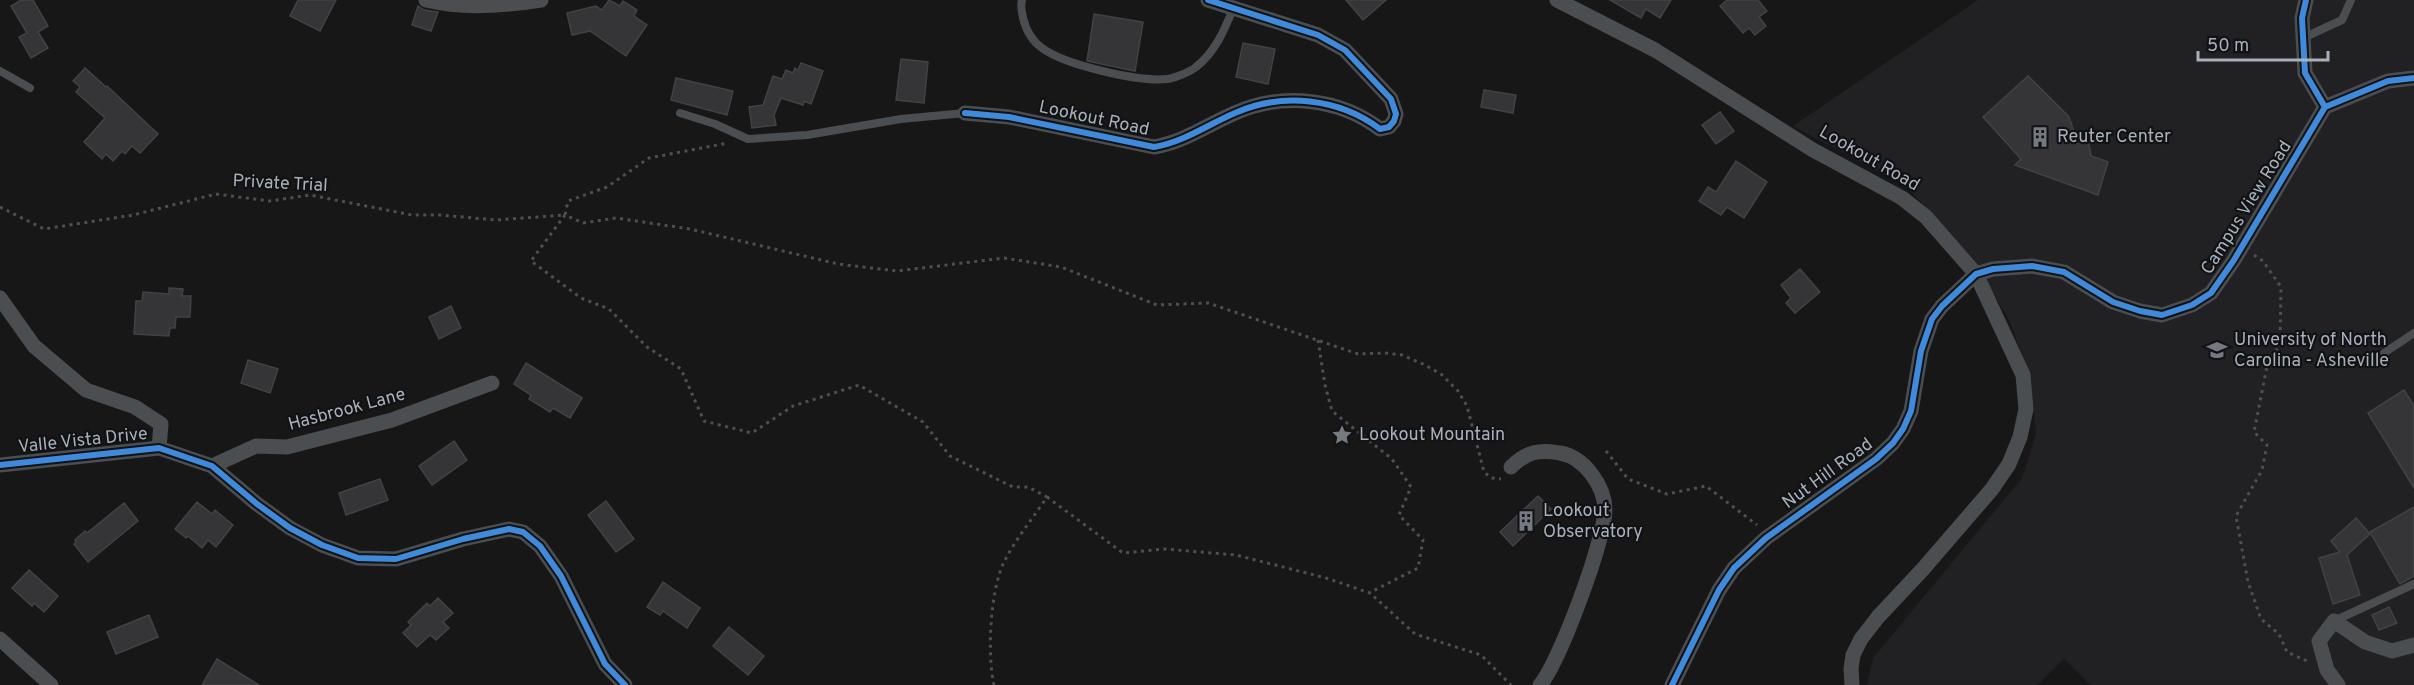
<svg xmlns="http://www.w3.org/2000/svg" width="2414" height="685" viewBox="0 0 2414 685" font-family="Overpass,sans-serif">
<style>
.built{fill:#212124}
.building{fill:#353537;stroke:#404244;stroke-width:1.5}
.lines{fill:none;stroke-linecap:round;stroke-linejoin:round}
.path{stroke:#4d4f52;stroke-width:3;stroke-dasharray:3 4.5;stroke-linecap:butt}
.service{stroke:#4b4e51;stroke-width:8}
.minor{stroke:#4b4e51;stroke-width:15}
.cycleway-casing{stroke:#111214;stroke-width:10}
.cycleway{stroke:#408adc;stroke-width:6}
.labels{text-anchor:middle;dominant-baseline:central;stroke-width:4.5;stroke-linejoin:round;paint-order:stroke}
.street-label{font-size:18px;fill:#a7b0ba;stroke:#111214}
.poi-label{font-size:18px;fill:#a7b0ba;stroke:#111214;text-anchor:start}
</style>
<rect width="100%" height="100%" fill="#171718"/>
<!-- built -->
<polygon class="built" points="1978,0 2414,0 2414,685 2091,685 2064,659 2037,685 1867,685 1873,658 2022,478 2036,434 2031,379 2009,320 1973,259 1906,186 1793,126"/>
<!-- building -->
<g class="building">
<polygon points="21,0 33,0 48,26 38,32 48,48 31,58 19,37 27,33 11,6"/>
<polygon points="298,0 336,0 320,31 290,16"/>
<polygon points="609,0 620,6 623,1 637,10 634,16 647,25 626,56 590,31 572,35 567,13 596,6 602,10"/>
<polygon points="1346,0 1386,0 1363,20"/>
<polygon points="1610,0 1671,0 1660,18 1646,9 1641,18"/>
<polygon points="1727,0 1758,0 1767,11 1759,17 1766,26 1755,35 1749,28 1743,33 1720,6"/>
<polygon points="418,6 424,10 438,12 431,31 412,25"/>
<polygon points="1094,14 1143,22 1135,71 1087,61"/>
<polygon points="1243,43 1275,49 1268,84 1236,77"/>
<polygon points="901,59 928,62 924,103 896,100"/>
<polygon points="801,63 823,71 811,104 804,101 803,105 781,98 774,115 776,125 752,128 749,107 763,105 773,76 782,79 786,70 793,73 795,68 798,70"/>
<polygon points="85,68 106,87 107,86 158,134 140,153 132,146 125,154 122,151 113,161 106,154 102,159 84,142 105,118 76,92 80,87 73,81"/>
<polygon points="2028,76 2069,117 2075,135 2083,138 2089,145 2091,156 2108,162 2098,195 2015,165 2021,159 1983,117"/>
<polygon points="676,78 733,91 727,115 671,100"/>
<polygon points="1484,90 1516,95 1513,113 1481,107"/>
<polygon points="1720,112 1734,131 1716,144 1702,125"/>
<polygon points="1736,161 1767,182 1744,218 1727,207 1721,215 1699,201 1708,187 1716,192"/>
<polygon points="1800,269 1820,292 1795,313 1786,303 1791,298 1781,285"/>
<polygon points="169,288 183,289 182,296 191,296 190,317 176,317 175,328 170,328 169,336 134,334 136,301 142,301 143,292 169,294"/>
<polygon points="451,306 461,328 439,339 429,317"/>
<polygon points="248,360 278,369 270,393 241,383"/>
<polygon points="526,363 582,398 570,418 553,408 550,412 529,399 531,395 514,384"/>
<polygon points="2404,390 2414,406 2414,488 2368,413"/>
<polygon points="454,441 467,460 432,485 419,466"/>
<polygon points="380,479 388,500 346,515 339,493"/>
<polygon points="1538,496 1551,509 1513,546 1500,532"/>
<polygon points="606,501 634,539 616,552 588,515"/>
<polygon points="197,502 212,514 215,510 233,525 216,547 208,540 202,548 188,536 186,538 175,529"/>
<polygon points="124,503 138,521 88,562 74,544 76,542 75,540 85,531 87,533"/>
<polygon points="2414,507 2414,576 2400,584 2370,532"/>
<polygon points="2356,518 2370,534 2347,555 2360,595 2333,604 2319,558 2340,552 2331,541"/>
<polygon points="29,570 58,596 44,612 34,603 32,606 12,588"/>
<polygon points="663,582 700,608 687,628 663,611 660,615 647,607"/>
<polygon points="438,598 453,613 443,622 449,628 436,640 430,635 417,647 403,633 411,625 408,622 427,603 430,606"/>
<polygon points="2389,607 2397,623 2379,630 2372,615"/>
<polygon points="149,615 158,637 116,654 107,632"/>
<polygon points="729,627 764,656 748,675 713,646"/>
<polygon points="217,659 259,685 202,685"/>
</g>
<g class="lines">
<!-- path -->
<g class="path">
<polyline points="0,207 44,229 133,215 216,194 270,201 310,195 412,215 440,215 496,220 565,215 568,201 607,187 649,158 728,143"/>
<polyline points="2254,255 2263,261 2281,287 2280,345 2268,361 2254,432 2267,445 2262,470 2236,516 2248,582 2261,619 2279,634 2287,652 2309,662"/>
<polyline points="1318,340 1325,385 1332,411 1392,459 1411,487 1399,515 1423,540 1418,568 1371,592"/>
<polyline points="1606,451 1628,479 1667,494 1706,486 1757,525"/>
<polyline points="1047,497 1123,553 1165,549 1236,555 1326,578 1370,593 1415,634 1481,655 1511,685"/>
<path d="M994,685c-7,-31 -4,-94 10,-123 11,-22 29,-44 43,-65l-19,-10h-15l-63,-31 -27,-34 -64,-37 -66,21 -41,27 -48,-12 -23,-52 -34,-22 -38,-38 -28,-11 -50,-37 34,-46 18,8 33,-5 74,11 148,35 59,7 107,-13 57,9 96,38 51,-2 150,51 27,-1 17,2 21,9 18,10 17,17 9,15 17,66 7,6 10,1"/>
</g>
<!-- service -->
<g class="service">
<path d="M1022,0c-2,6 0,11 1,18 3,12 9,23 19,30 23,17 96,34 125,31 8,-1 23,-7 29,-12 19,-15 28,-36 37,-58"/>
<polyline points="2303,38 2342,20 2351,0"/>
<polyline points="0,71 30,88"/>
<polyline points="680,113 715,124 748,139 807,135 901,119 965,113"/>
<polyline points="2384,353 2414,333"/>
<polyline points="2334,621 2414,584"/>
</g>
<!-- minor -->
<g class="minor">
<path d="M426,0c38,9 77,6 115,0"/>
<polyline points="1557,0 1655,50 1813,150 1902,198 1926,217 1976,274 2023,375 2026,409 2020,437 2009,464 1992,489 1923,569 1878,617 1861,639 1853,655 1851,669 1852,685"/>
<polyline points="2306,0 2302,18 2305,73 2325,107 2388,81 2414,78"/>
<path d="M965,113l44,4 145,30c30,-5 53,-22 81,-34 47,-21 104,-15 145,16l9,-2 5,-6 2,-7 -5,-15 -46,-49 -27,-15 -110,-35"/>
<polyline points="0,298 34,346 86,390 135,407 161,424 159,448"/>
<polyline points="0,465 159,448 212,466 257,504 290,528 322,545 358,558 396,559 463,539 509,529 523,532 540,546 561,576 605,664 625,685"/>
<polyline points="212,466 256,446 287,447 392,420 492,383"/>
<path d="M1511,467c15,-15 28,-18 49,-14 24,4 45,33 45,57 -1,32 -45,151 -65,175"/>
<polyline points="0,639 51,685"/>
<polyline points="1672,685 1719,590 1734,568 1766,538 1876,459 1893,443 1903,429 1911,411 1921,351 1932,319 1942,306 1976,274 1993,269 2032,266 2064,272 2113,302 2140,311 2162,315 2192,305 2211,293 2234,260 2325,107"/>
<polyline points="2338,685 2327,670 2319,641 2334,621 2365,642 2392,651 2414,645"/>
</g>
<!-- cycleway casing -->
<g class="cycleway-casing">
<g id="cycleway">
<polyline points="2306,0 2302,18 2305,73 2325,107 2388,81 2414,78"/>
<path d="M965,113l44,4 145,30c30,-5 53,-22 81,-34 47,-21 104,-15 145,16l9,-2 5,-6 2,-7 -5,-15 -46,-49 -27,-15 -110,-35"/>
<polyline points="0,465 159,448 212,466 257,504 290,528 322,545 358,558 396,559 463,539 509,529 523,532 540,546 561,576 605,664 625,685"/>
<polyline points="1672,685 1719,590 1734,568 1766,538 1876,459 1893,443 1903,429 1911,411 1921,351 1932,319 1942,306 1976,274 1993,269 2032,266 2064,272 2113,302 2140,311 2162,315 2192,305 2211,293 2234,260 2325,107"/>
</g>
</g>
<!-- cycleway -->
<use href="#cycleway" class="cycleway"/>
</g>
<!-- icons -->
<defs>
<g id="building-bare" transform="scale(1.62)"><path d="M-4-6H4V6H1V3H-1V6H-4ZM-2.5-4.3h1.7v1.8h-1.7ZM.8-4.3h1.7v1.8H.8ZM-2.5-1h1.7V.8h-1.7ZM.8-1h1.7V.8H.8Z" fill="#757a81" stroke="#111214" stroke-width="2.5" paint-order="stroke"/></g>
<g id="university-bare" transform="scale(1.62)"><path d="M0-5L7-2L0 1L-7-2ZM-4 1L0 2.5L4 1V4Q0 6-4 4Z" fill="#757a81" stroke="#111214" stroke-width="2.5" paint-order="stroke"/></g>
<g id="sight-bare" transform="scale(1.62)"><path d="M0-6L1.8-2.2L6-1.7L2.9 1.2L3.7 5.4L0 3.3L-3.7 5.4L-2.9 1.2L-6-1.7L-1.8-2.2Z" fill="#757a81" stroke="#111214" stroke-width="2.5" paint-order="stroke"/></g>
</defs>
<g fill-rule="evenodd">
<use href="#building-bare" x="2040" y="137"/>
<use href="#university-bare" x="2217" y="350"/>
<use href="#sight-bare" x="1342" y="435"/>
<use href="#building-bare" x="1526" y="521"/>
</g>
<g class="labels">
<!-- street labels -->
<g class="street-label">
<text transform="translate(1094 119) rotate(12)">Lookout Road</text>
<text transform="translate(1869 159) rotate(30)">Lookout Road</text>
<text transform="translate(280 184) rotate(3)">Private Trial</text>
<text transform="translate(2247 208) rotate(-58)">Campus View Road</text>
<text transform="translate(347 410) rotate(-15)">Hasbrook Lane</text>
<text transform="translate(83 441) rotate(-6)">Valle Vista Drive</text>
<text transform="translate(1828 474) rotate(-36)">Nut Hill Road</text>
</g>
<!-- poi labels -->
<g class="poi-label">
<text x="2057" y="137">Reuter Center</text>
<text x="2234" y="340">University of North<tspan x="2234" dy="21">Carolina - Asheville</tspan></text>
<text x="1359" y="435">Lookout Mountain</text>
<text x="1543" y="511">Lookout<tspan x="1543" dy="21">Observatory</tspan></text>
</g>
</g>
<!-- scale -->
<path d="M2198 51v9h130v-9" fill="none" stroke="#a7b0ba" stroke-width="3"/>
<text x="2207" y="51" font-size="18" fill="#a7b0ba" stroke="#111214" stroke-width="4.5" paint-order="stroke">50 m</text>
</svg>
